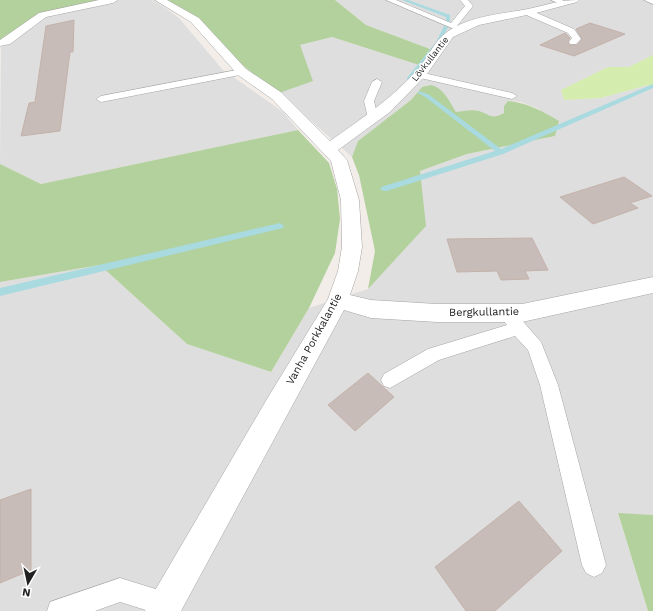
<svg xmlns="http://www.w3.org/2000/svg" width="653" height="611" viewBox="0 0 653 611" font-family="'Work Sans',sans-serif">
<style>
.residential{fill:#dfdede}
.grass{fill:#d4ecae}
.forest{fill:#b3d19c}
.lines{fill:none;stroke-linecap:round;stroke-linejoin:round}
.stream{fill:#a8dae0;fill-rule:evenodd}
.building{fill:#c7bcb7;stroke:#c4b2aa}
.service-casing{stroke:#a5a5a5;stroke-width:1}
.minor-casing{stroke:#a5a5a5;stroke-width:1}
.service{fill:#fff;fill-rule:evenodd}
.minor{fill:#fff;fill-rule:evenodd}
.labels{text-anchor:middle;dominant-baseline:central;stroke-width:3;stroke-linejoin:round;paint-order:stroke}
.far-street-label{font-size:9px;fill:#212121;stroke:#fff}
.street-label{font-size:11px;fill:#212121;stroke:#fff}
</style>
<rect width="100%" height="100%" fill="#f2ede8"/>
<!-- residential -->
<g class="residential">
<polygon points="106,0 152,0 164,7 179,18 222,69 283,112 298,130 41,184 0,164 1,43 41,14"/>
<polygon points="335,0 653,0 653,55 629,67 608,67 561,90 564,100 601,98 648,85 653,88 653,515 618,514 648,611 0,611 0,282 100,265 187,344 271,372 309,308 368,289 420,171 467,154 555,136 539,109 521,102 508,101 504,106 504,113 496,117 488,116 478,111 455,112 444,93 422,87 411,100 358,141 352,157 279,93 300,45 332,37 419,65 430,49 366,25"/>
</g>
<!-- grass -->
<polygon class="grass" points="653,55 653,88 648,85 601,98 564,100 561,90 608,67 629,67"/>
<!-- forest -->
<g class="forest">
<polygon points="0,0 106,0 41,14 0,41"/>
<polygon points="167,0 335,0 366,25 430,49 419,65 332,37 300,45 313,81 279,93 242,65 198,19"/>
<path d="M431,85c13,3 18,16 25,27 7,-1 16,-3 23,-1 12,4 12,9 25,2v-7l4,-5c20,2 34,10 51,20l-4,15 -88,18 -47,17 6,55 -58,63 7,-38 -16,-76 -7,-18 6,-16 53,-41 11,-13z"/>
<polygon points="298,130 329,163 337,189 340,219 335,253 309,308 271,372 187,344 100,265 0,282 0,164 41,184"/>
<polygon points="618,513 653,515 653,611 648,611"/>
</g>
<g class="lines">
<!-- stream -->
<g class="stream">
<polygon points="402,0 408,0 450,15 450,22 446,23 446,17"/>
<polygon points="444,26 448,27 440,43 411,80 407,80 407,78 436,42"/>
<polygon points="653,84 653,88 503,154 387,191 384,191 380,189 381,187 495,151 424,96 418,93 418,91 428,94 501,149"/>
<polygon points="280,223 284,226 283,228 0,296 0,288"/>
</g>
</g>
<!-- building -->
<g class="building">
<polygon points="74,20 73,52 70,52 60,131 21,136 29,103 35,102 46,26"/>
<polygon points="590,23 625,34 574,56 540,45 565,33 570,38 568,41 569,45 577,45 582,39 576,29"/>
<polygon points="624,177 652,196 630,203 638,208 593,224 560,197"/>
<polygon points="532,238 548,270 525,271 529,279 501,280 497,271 457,272 447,239"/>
<polygon points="368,373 394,397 355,431 328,405"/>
<polygon points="31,489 31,570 0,583 0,500"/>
<polygon points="519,501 562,551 495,611 466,611 435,567"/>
</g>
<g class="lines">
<!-- service casing -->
<g class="service-casing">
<g id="service">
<polygon points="386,0 396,0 451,23 465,6 460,0 468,0 473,6 457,26 463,29 459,31"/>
<polygon points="551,0 562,0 567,3 563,5"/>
<polygon points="644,0 653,0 653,4"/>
<polygon points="524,10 530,10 574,29 581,39 576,44 570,44 569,42 572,38 568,33 524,14"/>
<polygon points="242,69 245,70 247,72 245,74 101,102 96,99 101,96"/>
<polygon points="419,72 512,93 517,96 512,99 416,77 414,75"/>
<polygon points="377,79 382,82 374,101 378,118 373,121 368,118 364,101 372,82"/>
<polygon points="506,307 512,309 541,342 558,385 606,565 602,573 594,577 586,573 582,565 540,385 528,350 515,336 439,360 390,388 384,386 381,380 384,374 428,349 507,325 498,313 500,309"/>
<polygon points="120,578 175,595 178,604 175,611 149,611 120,602 95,611 47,611 50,602"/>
</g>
</g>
<!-- minor casing -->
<g class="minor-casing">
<g id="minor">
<polygon points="99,0 118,0 113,3 46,17 10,44 0,46 0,40 39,13"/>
<path d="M155,0h12l32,18 47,51 36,24 48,48c31,-22 63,-43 89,-73 8,-10 17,-29 28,-36 22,-16 55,-18 81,-23 18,-4 32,-9 51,-9l-2,2 -41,11 -57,12 -26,12 -26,37 -37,38 -52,38 9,10 12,40 3,47 -4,24 -8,24 21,5 66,4h85l131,-27v16l-131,29h-85l-66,-4 -27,-8 -163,301h-36l5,-12 117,-200 61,-100 10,-28 4,-24 -1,-47 -10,-39 -59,-62 -34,-24 -47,-53z"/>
</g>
</g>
<!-- service -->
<use href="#service" class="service"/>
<!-- minor -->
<use href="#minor" class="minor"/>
</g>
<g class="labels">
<!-- far-street labels -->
<g class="far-street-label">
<text transform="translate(430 59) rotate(-52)">Lövkullantie</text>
</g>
<!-- street labels -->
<g class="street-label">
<text transform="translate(484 312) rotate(-1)">Bergkullantie</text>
<text transform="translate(314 339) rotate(-61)">Vanha Porkkalantie</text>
</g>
</g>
<!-- north arrow -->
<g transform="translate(28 583) rotate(189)" stroke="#ffffff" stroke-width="3" paint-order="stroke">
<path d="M0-3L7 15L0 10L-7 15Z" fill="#212121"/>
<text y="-6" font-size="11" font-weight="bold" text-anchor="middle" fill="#212121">N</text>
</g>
</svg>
